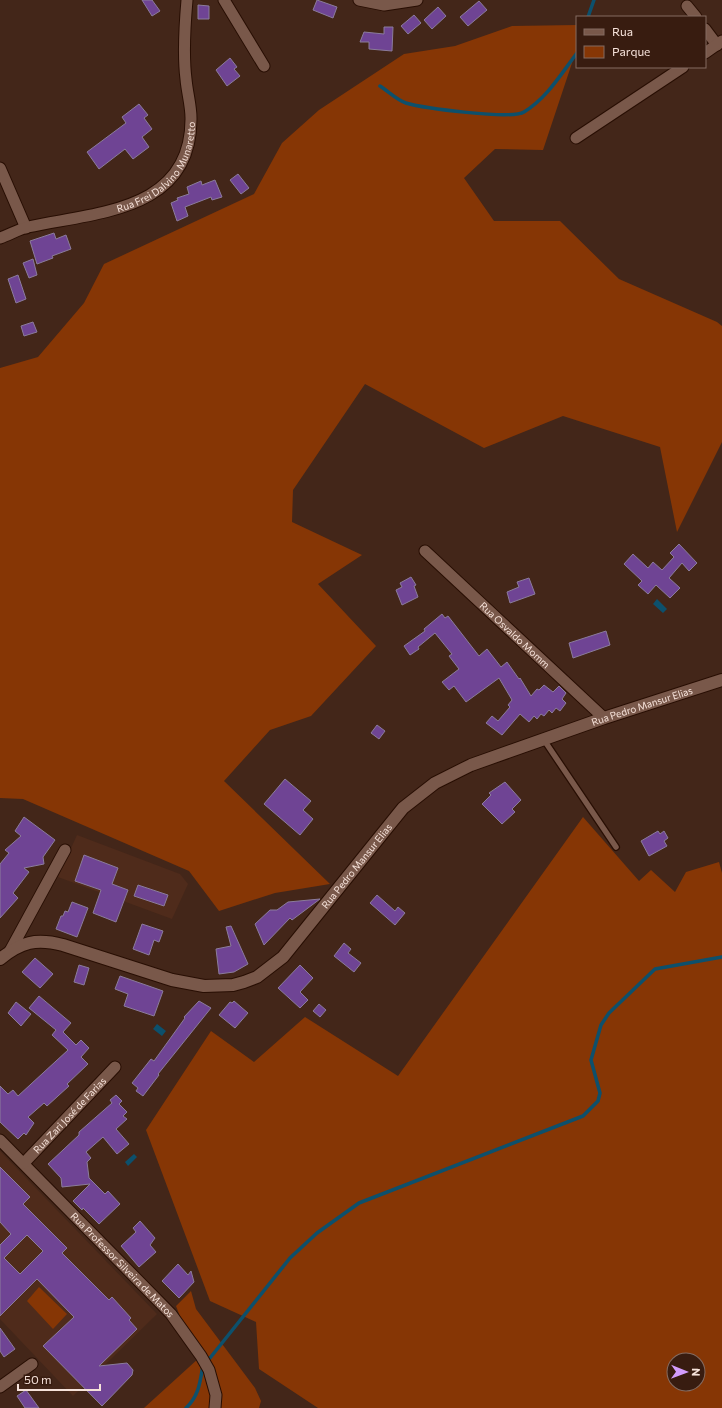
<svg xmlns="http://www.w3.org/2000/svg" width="722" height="1408" viewBox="0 0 722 1408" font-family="Commissioner,sans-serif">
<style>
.built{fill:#4f2b1b}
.green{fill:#863605;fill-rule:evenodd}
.water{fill:#0d506c}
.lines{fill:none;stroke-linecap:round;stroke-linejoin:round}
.stream{stroke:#0d506c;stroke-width:3.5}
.building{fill:#6f4494;stroke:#8b7c9b;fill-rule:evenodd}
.lane-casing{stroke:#280e03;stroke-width:8}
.street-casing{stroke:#280e03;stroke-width:13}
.secondary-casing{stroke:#280e03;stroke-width:14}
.lane{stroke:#79584a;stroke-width:5.5}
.street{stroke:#79584a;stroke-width:11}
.secondary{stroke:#79584a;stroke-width:12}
.labels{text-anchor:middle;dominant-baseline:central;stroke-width:3;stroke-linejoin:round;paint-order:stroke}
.street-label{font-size:10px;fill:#f6e2da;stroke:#381c10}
</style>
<rect width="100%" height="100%" fill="#432619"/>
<!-- built -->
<g class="built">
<polygon points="77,835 180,874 188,884 172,919 58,877"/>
<polygon points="0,1151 157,1314 73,1396 0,1319"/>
</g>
<!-- green -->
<g class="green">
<polygon points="577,25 577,48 543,150 495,149 464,178 494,221 560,221 619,279 717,322 722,326 722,442 677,532 660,447 563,416 484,448 365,384 293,490 292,522 362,555 318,584 376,646 311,716 270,730 224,781 330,884 275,893 219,911 189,871 23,799 0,798 0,368 38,357 84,303 104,264 254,194 282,143 319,110 404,54 455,46 512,26"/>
<path d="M583,817l56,64 12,-11 24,22 11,-20 33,-10 3,11v535h-404l-59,-39 -3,-47 -46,-21 -64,-171 65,-99 43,31 51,-45 93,59zM674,1360h24v24h-24z"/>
<polygon points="39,1287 67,1314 53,1329 27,1301"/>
<polygon points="191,1291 196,1309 255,1388 261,1401 259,1408 218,1408 219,1395 183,1324 176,1306"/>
<polygon points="199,1358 210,1383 211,1408 144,1408"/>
</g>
<!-- water -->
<g class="water">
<polygon points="657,599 667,609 663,613 653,604"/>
<polygon points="157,1024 166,1031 162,1036 153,1029"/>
<polygon points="134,1154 137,1157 128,1166 125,1162"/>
</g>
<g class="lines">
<!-- stream -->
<g class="stream">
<polyline points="588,17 594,0"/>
<path d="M380,86c8,5 17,14 26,17 17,5 105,17 118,9 23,-14 37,-38 53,-59"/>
<polyline points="210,1358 290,1258 317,1233 359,1203 583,1116 598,1101 600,1093 591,1060 601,1025 609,1013 655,969 722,957"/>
<path d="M186,1408c13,-12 14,-26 17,-43"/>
</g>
</g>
<!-- building -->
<g class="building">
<polygon points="142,0 152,0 160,11 152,16"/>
<polygon points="317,0 337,7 333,18 313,10"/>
<polygon points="479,1 487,10 468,26 460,17"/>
<polygon points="198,5 209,6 209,19 198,19"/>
<polygon points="438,7 446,16 432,29 424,20"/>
<polygon points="414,15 421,23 408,34 401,26"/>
<polygon points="384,27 393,27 392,51 369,49 369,42 360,42 364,32 384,34"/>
<polygon points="230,58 237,67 234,69 240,76 227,86 216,70"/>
<polygon points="139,104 148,115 144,118 152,129 142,137 149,147 133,159 125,149 99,169 87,152 126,123 122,117"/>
<polygon points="238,174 249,188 241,194 230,180"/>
<polygon points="215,180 222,197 212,200 211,197 185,207 188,216 177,221 171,203 178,200 177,198 189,194 187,187 201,181 202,185"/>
<polygon points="54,233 56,239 66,235 71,249 52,256 53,258 37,264 30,241"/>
<polygon points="33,259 37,275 29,278 23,263"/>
<polygon points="18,275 26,299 16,303 8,279"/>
<polygon points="33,322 37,332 24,336 21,326"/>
<polygon points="679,544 697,563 689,571 682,563 669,578 680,588 670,598 656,585 648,594 638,585 642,581 624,564 633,554 648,568 653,562 662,570 674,557 670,553"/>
<polygon points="411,577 416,585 414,586 418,597 402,605 396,590 402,587 400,583"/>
<polygon points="529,578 535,594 510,603 507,592 519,587 517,582"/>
<polygon points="442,614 445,618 448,616 479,656 487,649 501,667 507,662 519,679 520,678 531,696 537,689 539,690 544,685 553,692 559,686 566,693 562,699 566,703 560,711 556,708 552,713 549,710 544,716 541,714 537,719 534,716 529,722 520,714 502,735 486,723 492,716 498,721 510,707 508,705 512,700 499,678 466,702 454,686 449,690 442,682 459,669 449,656 452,654 435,633 418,647 419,649 410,655 404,646 425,631 424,629"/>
<polygon points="606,631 610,645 573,658 569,643"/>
<polygon points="377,725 385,731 379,739 371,733"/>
<polygon points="285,779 311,801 303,810 313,819 300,835 264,804"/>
<polygon points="505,782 521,800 512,809 515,812 502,824 482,804 491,795 489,793"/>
<polygon points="24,817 55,840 43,857 44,864 24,868 29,872 13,893 18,898 0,918 0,864 9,853 5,850 21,836 15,831"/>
<polygon points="658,831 660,834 664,831 668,838 664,841 667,846 649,856 641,841"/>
<polygon points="84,855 118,868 112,884 128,890 116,922 93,913 101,890 75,881"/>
<polygon points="138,885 168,895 164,906 134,896"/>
<polygon points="377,895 395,911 398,907 405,913 395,925 370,903"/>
<polygon points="320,899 292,920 290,918 264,945 255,924 270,910 277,910 288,902"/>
<polygon points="72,902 88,908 77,937 56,929 61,916 63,916 65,911 68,912"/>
<polygon points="142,924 163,931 159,942 154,940 149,955 133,949"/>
<polygon points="231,926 248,964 234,972 219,974 216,949 231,946 226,927"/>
<polygon points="344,943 351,949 348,953 361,963 354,972 334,956"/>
<polygon points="35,958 53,974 40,988 22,972"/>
<polygon points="79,965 89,968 84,985 74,982"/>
<polygon points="300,965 313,978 300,992 308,1000 300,1008 278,988"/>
<polygon points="120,976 163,991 154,1016 124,1006 128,994 115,989"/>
<polygon points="39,996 71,1023 63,1032 76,1045 81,1040 89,1048 81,1057 88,1064 67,1084 69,1086 47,1106 44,1103 28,1117 34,1123 26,1135 24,1133 18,1139 0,1122 0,1086 8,1094 13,1090 18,1096 68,1050 52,1035 56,1030 29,1008"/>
<polygon points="199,1001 211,1008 158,1074 159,1075 143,1096 136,1091 138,1088 132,1083 151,1059 154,1061 185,1018 184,1017"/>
<polygon points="234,1001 248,1013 235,1028 219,1015 230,1002 232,1003"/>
<polygon points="16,1002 31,1014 21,1026 8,1013"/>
<polygon points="319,1004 326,1010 320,1017 313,1011"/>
<polygon points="116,1095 122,1101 119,1104 127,1112 123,1116 127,1119 116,1129 129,1144 117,1154 103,1137 86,1152 91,1158 87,1162 89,1178 105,1194 108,1191 120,1204 99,1224 83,1208 82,1210 73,1201 90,1184 62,1187 61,1178 48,1164 79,1135 79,1132 112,1103 110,1100"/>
<path d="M0,1167l30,30 -7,7 44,44 -5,5 47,47 3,-3 19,21 -2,2 8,9 -38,37 28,-3 6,7 -1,5 -30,31 -59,-60 31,-29 -37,-38 -37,37v-71l11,-11 -11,-12zM27,1235l16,16 -23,23 -16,-16z"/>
<polygon points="140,1221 155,1238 150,1245 156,1252 139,1267 121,1246 136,1232 133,1228"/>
<polygon points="178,1264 188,1275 191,1271 194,1282 179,1298 162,1281"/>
<polygon points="0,1328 15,1349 4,1357 0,1351"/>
<polygon points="26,1390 39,1408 25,1408 17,1396"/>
</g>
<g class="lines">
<!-- lane casing -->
<g class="lane-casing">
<polyline id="lane" points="544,740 616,847"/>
</g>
<!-- street casing -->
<g class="street-casing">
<g id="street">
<polyline points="224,0 264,66"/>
<polyline points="359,0 384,5 417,0"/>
<polyline points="687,6 696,17"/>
<polyline points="705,29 717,45"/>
<polyline points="705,53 722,41"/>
<polyline points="576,138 683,67"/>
<polyline points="0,168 26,228"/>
<path id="s1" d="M0,238c9,-3 19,-9 28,-11 68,-15 164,-15 163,-109 0,-13 -4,-26 -5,-39 -3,-23 -1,-56 1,-79"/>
<path id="s2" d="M425,551l179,167"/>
<polyline points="10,951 65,850"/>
<path id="s3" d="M0,1140l171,174 30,42 8,14 7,25 -1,13"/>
<path id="s4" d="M24,1163l91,-96"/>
<polyline points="0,1387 32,1364"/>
</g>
</g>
<!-- secondary casing -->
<g class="secondary-casing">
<g id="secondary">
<path id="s5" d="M0,959c21,-17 36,-21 63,-14l109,35 32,6 29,-1 11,-3 13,-5 26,-20 120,-149 32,-25 36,-18 133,-47 118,-38"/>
</g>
</g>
<!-- lane -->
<use href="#lane" class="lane"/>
<!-- street -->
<use href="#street" class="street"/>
<!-- secondary -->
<use href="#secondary" class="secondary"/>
</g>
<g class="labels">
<!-- street labels -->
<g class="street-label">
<text stroke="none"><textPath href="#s1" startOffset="183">Rua Frei Dalvino Munaretto</textPath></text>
<text stroke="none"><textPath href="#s2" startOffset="123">Rua Osvaldo Momm</textPath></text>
<text stroke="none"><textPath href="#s5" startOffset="755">Rua Pedro Mansur Elias</textPath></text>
<text stroke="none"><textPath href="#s5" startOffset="419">Rua Pedro Mansur Elias</textPath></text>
<text stroke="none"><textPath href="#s4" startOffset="66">Rua Zari José de Farias</textPath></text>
<text stroke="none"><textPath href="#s3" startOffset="175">Rua Professor Silveira de Matos</textPath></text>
</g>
</g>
<!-- legend -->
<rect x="576" y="16" width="130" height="52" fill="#381c10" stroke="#846b61"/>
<rect x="584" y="29" width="20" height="6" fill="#79584a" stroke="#846b61"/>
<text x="612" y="36" font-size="12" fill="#f6e2da">Rua</text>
<rect x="584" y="46" width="20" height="12" fill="#863605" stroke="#846b61"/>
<text x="612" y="56" font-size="12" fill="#f6e2da">Parque</text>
<!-- north arrow -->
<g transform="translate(686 1372) rotate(91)"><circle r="19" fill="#381c10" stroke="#846b61"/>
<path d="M0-3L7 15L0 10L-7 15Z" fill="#d39cfc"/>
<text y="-6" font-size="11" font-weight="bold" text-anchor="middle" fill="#f6e2da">N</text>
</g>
<!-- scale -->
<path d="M18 1384v6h82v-6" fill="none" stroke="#f6e2da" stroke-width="2"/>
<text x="24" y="1384" font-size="12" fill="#f6e2da" stroke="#381c10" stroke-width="3" paint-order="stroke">50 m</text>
</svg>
